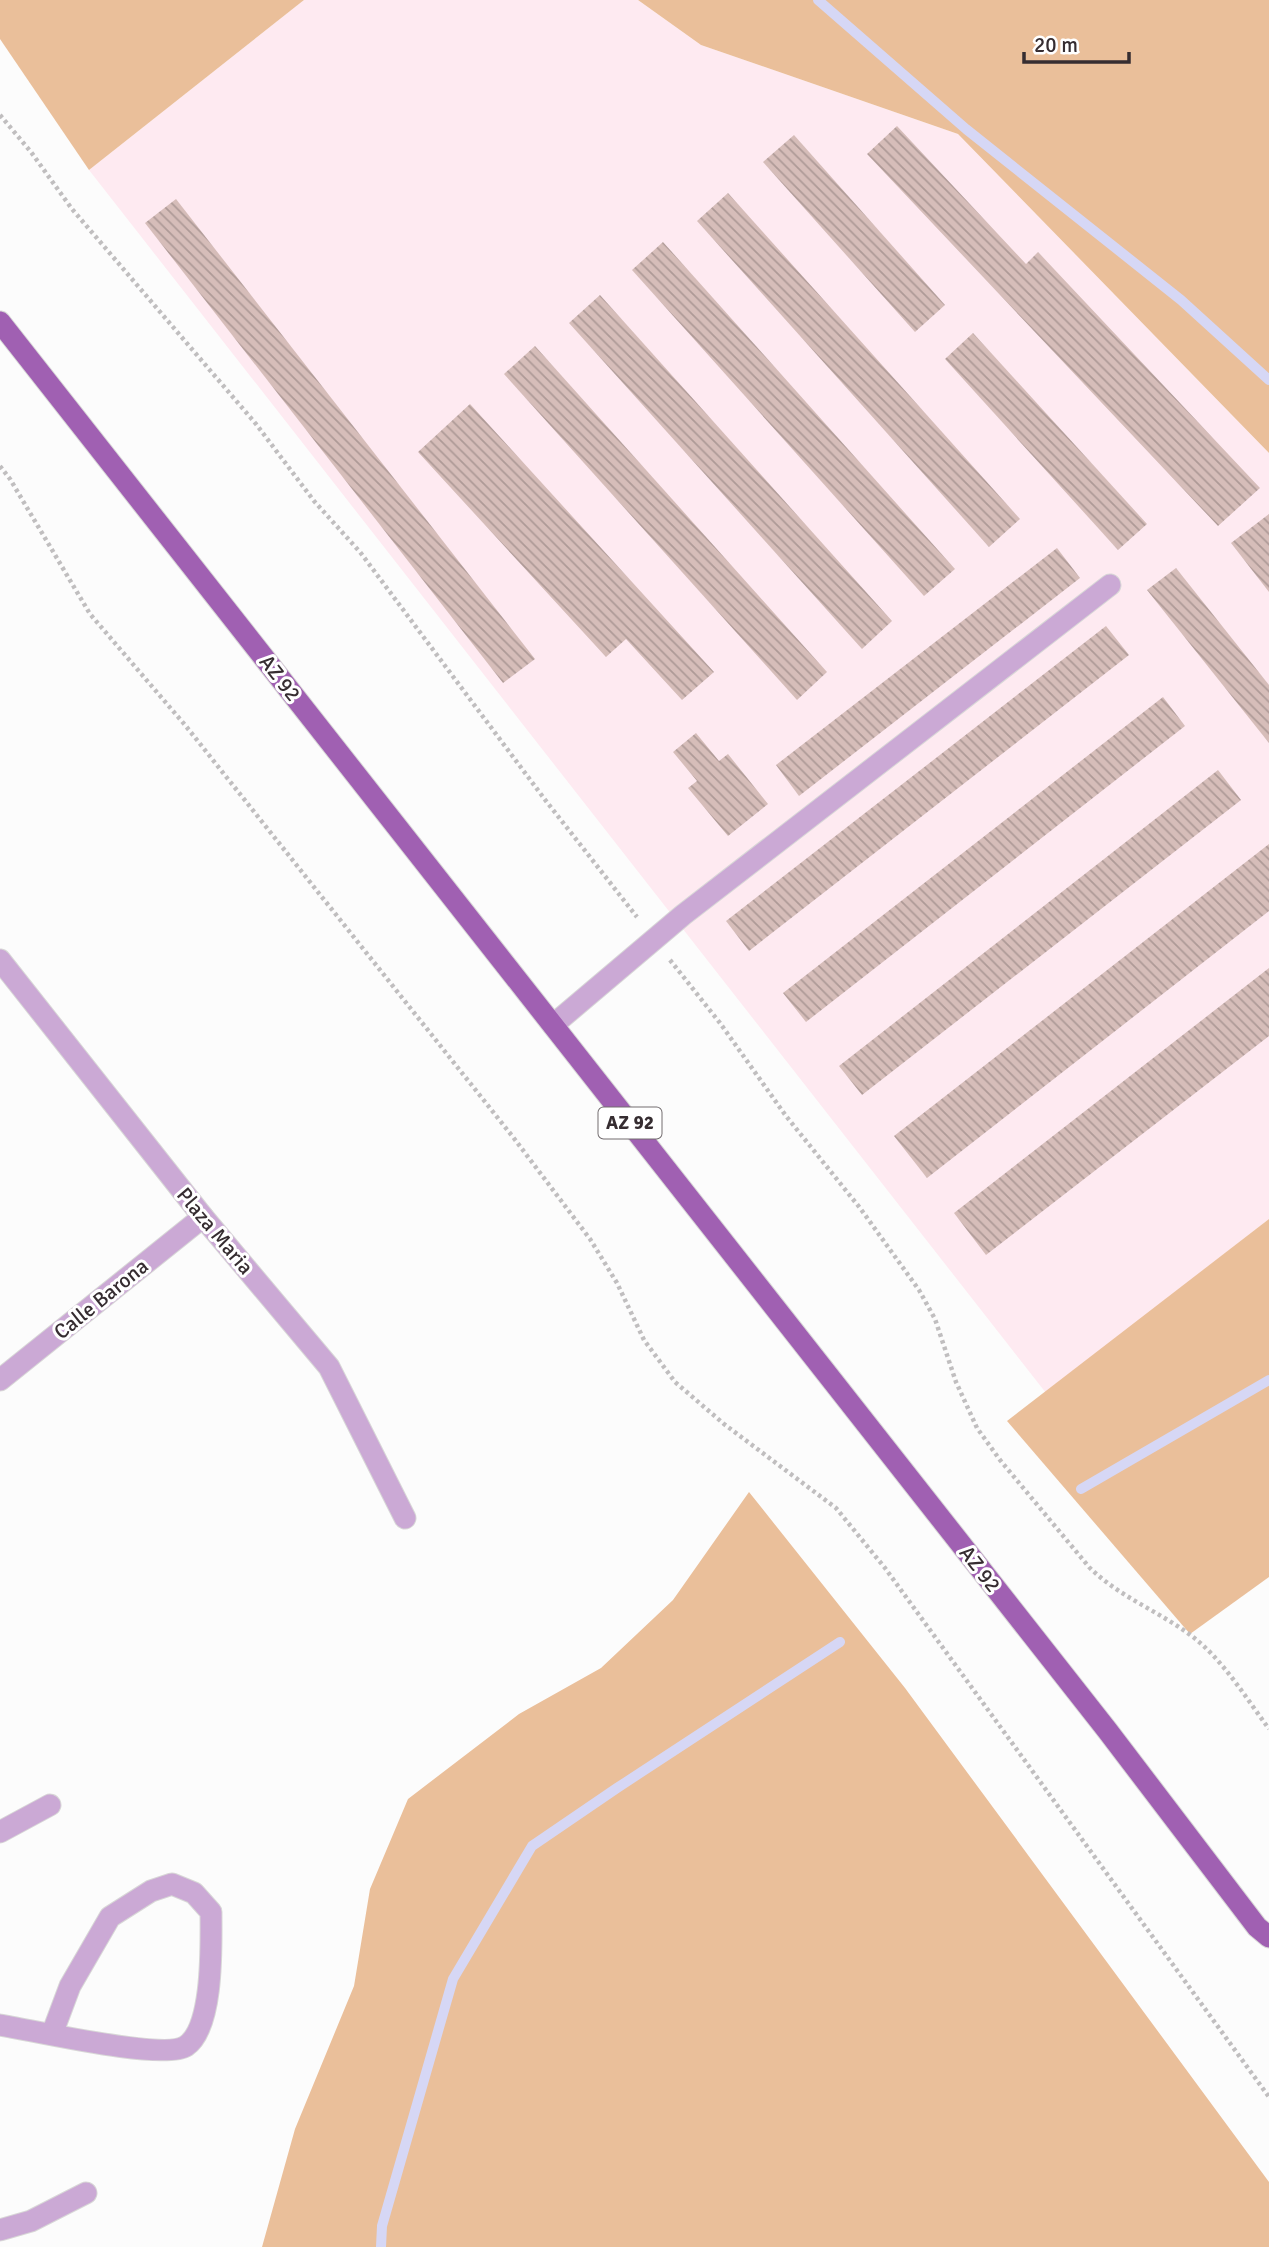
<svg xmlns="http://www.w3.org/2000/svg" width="1269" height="2247" viewBox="0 0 1269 2247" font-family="Signika,sans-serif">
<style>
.built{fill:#feeaf1}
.grass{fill:#eabf9a}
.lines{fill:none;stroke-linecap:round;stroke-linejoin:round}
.stream{stroke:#d6d7f5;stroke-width:10}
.building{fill:url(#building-back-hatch)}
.minor-casing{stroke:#d8d7d7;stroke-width:23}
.major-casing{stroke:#d8d7d7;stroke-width:23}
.path{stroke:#c0bebf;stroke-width:4.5;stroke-dasharray:3.5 3.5;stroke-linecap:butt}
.minor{stroke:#cba9d5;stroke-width:21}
.major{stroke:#a060b2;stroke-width:21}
.labels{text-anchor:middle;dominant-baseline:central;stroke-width:6;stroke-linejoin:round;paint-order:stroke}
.shield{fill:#fff;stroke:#726c6f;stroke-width:2}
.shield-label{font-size:19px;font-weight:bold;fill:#362d31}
.street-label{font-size:21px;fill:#362d31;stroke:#fff}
</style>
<defs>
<pattern id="building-back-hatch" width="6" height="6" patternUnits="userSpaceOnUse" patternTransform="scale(1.75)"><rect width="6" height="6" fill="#d6bdb9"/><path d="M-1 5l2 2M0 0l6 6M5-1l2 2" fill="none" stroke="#ae9a97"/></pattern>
</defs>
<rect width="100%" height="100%" fill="#fcfcfc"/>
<!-- built -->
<polygon class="built" points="304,0 638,0 701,45 958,134 1269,453 1269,1219 1046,1393 89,170"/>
<!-- grass -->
<g class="grass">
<polygon points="0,0 304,0 89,170 0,39"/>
<polygon points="638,0 1269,0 1269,453 958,134 701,45"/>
<polygon points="1269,1219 1269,1577 1190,1634 1007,1421"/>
<polygon points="749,1492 905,1688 1269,2182 1269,2247 262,2247 295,2129 354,1986 370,1889 408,1799 519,1714 601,1668 673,1600"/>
</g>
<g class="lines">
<!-- stream -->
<g class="stream">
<polyline points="818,0 966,129 1181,300 1269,380"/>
<polyline points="1081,1489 1269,1380"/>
<polyline points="381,2247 382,2226 453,1979 532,1846 617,1788 840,1642"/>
</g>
</g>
<!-- building -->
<g class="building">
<polygon points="897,126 1026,264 1038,252 1260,488 1218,526 867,154"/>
<polygon points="794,135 945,305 915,332 763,162"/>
<polygon points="728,193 1020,519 989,547 697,221"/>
<polygon points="176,199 535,659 503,683 145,223"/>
<polygon points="663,242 955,569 924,596 632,270"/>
<polygon points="600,295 892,621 862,649 569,323"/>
<polygon points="973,333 1147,524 1118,550 945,359"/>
<polygon points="535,346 827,672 797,700 504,374"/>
<polygon points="470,404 714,672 682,700 626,639 606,657 418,452"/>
<polygon points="1269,514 1269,592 1231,543"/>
<polygon points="1057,548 1080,578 799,796 776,765"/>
<polygon points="1176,568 1269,685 1269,743 1147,590"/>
<polygon points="1106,626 1129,655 749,951 726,921"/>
<polygon points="1163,697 1185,726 806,1022 783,993"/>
<polygon points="696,733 719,761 728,754 768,804 728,836 688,788 697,781 673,752"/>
<polygon points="1218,770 1241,800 862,1095 839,1066"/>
<polygon points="1269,844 1269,911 927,1178 894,1136"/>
<polygon points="1269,968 1269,1036 986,1255 954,1213"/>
</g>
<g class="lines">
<!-- minor casing -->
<g class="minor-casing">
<g id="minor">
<polyline points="0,960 203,1217 329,1367 405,1518"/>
<polyline points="553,1025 683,915 1110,585"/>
<polyline points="0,1380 203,1217"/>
<polyline points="0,1832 50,1805"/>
<path d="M0,2025c32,5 164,36 186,21 28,-19 25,-102 25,-134l-17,-19 -22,-9 -21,7 -41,26 -40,69 -18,48"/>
<polyline points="0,2230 31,2221 86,2193"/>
</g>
</g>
<!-- major casing -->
<g class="major-casing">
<polyline id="major" points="0,322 1107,1730 1257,1927 1269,1937"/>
</g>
<!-- path -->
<g class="path">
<polyline points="0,115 31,152 72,209 256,424 314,501 360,552 546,801 637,917"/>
<polyline points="0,466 10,479 90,614 185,725 513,1137 590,1239 617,1283 644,1340 675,1382 724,1424 836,1508 885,1568 1269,2097"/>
<path d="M670,960l50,63 66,93 74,92 59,82 16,29 21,63 21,46 23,32 89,107c30,30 70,44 104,70 29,22 54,62 76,92"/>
</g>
<!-- minor -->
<use href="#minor" class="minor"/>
<!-- major -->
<use href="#major" class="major"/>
</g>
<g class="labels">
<!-- shield labels -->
<rect class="shield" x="598.5" y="1107.5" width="63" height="31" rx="5"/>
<g class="shield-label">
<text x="630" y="1123">AZ 92</text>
</g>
<!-- street labels -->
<g class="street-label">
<text transform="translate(280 678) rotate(52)">AZ 92</text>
<text transform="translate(215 1231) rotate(50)">Plaza Maria</text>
<text transform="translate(101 1299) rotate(-39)">Calle Barona</text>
<text transform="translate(980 1569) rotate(52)">AZ 92</text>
</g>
</g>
<!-- scale -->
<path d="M1024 52v10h105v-10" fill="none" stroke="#362d31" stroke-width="3.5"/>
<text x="1034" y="52" font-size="21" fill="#362d31" stroke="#ffffff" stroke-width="5" paint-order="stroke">20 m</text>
</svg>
